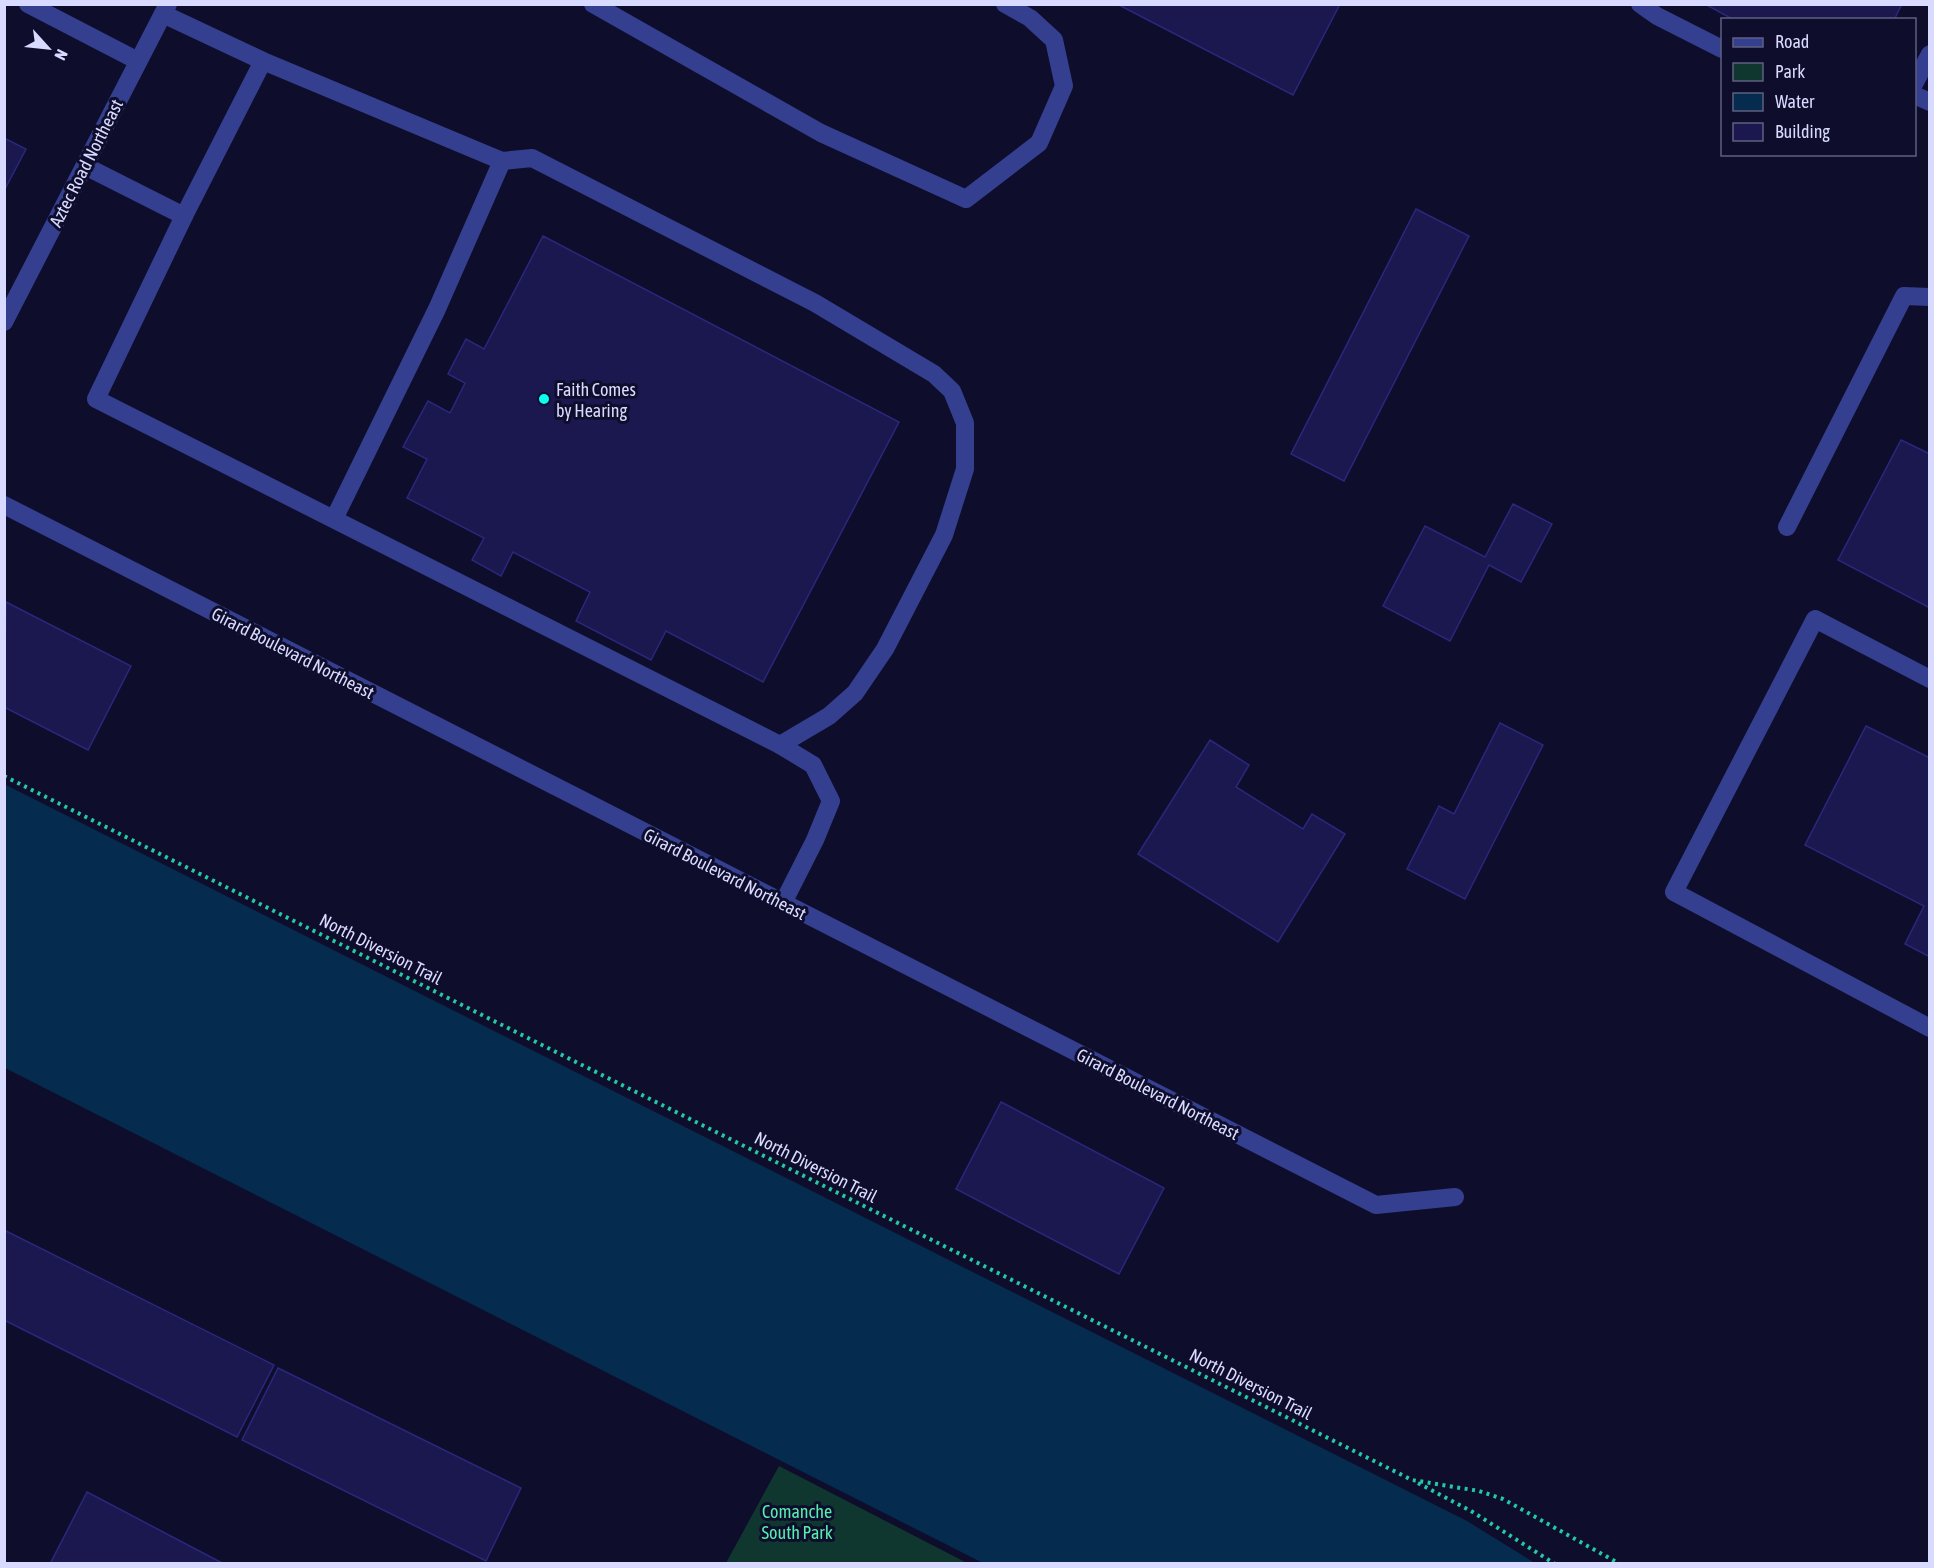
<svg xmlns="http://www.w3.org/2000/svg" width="1934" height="1568" viewBox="0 0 1934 1568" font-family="'Asap Condensed',sans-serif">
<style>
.green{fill:#10372f}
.water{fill:#052b4e}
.building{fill:#1a184f;stroke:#2a277d;stroke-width:1.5}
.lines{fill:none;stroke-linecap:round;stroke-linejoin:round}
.path{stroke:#22c9a4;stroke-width:4;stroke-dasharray:3 4.5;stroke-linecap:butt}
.minor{stroke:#343f90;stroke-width:18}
.poi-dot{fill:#05fff0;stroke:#0e0e2c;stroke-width:2}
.labels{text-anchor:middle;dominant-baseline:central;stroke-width:6;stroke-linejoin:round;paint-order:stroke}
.street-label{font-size:18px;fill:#d9daff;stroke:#0e0e2c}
.poi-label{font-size:18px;fill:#d9daff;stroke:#0e0e2c;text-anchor:start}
.park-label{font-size:18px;fill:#57edaf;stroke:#0e0e2c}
</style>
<rect width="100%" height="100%" fill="#0e0e2c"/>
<!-- green -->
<polygon class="green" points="779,1466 967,1563 726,1563"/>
<!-- water -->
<polygon class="water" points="4,784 1467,1521 1535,1563 983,1563 5,1068"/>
<!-- building -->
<g class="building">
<polygon points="1117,4 1340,4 1293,95"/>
<polygon points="1705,4 1902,4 1894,20 1734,20"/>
<polygon points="4,138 26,149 4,191"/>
<polygon points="1416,209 1469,236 1344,481 1291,454"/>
<polygon points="543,236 899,422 763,682 666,631 651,660 576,621 590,592 513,552 501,576 472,560 484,538 407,498 427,459 403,447 428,401 450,413 465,383 448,374 466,339 484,349"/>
<polygon points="1901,440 1930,454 1930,608 1838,560"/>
<polygon points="1513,504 1552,524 1521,582 1489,565 1450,641 1383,606 1425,526 1485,557"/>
<polygon points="6,602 131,666 88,750 4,707"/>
<polygon points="1500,723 1543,745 1465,899 1407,869 1439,806 1454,814"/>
<polygon points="1866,726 1930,758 1930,957 1905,944 1924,906 1805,845"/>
<polygon points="1210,740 1249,765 1236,787 1303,829 1312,814 1345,834 1278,942 1138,854"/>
<polygon points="1001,1102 1164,1188 1119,1274 956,1189"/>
<polygon points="4,1230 274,1365 237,1437 4,1320"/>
<polygon points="278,1368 521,1488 486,1561 242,1440"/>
<polygon points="87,1492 224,1564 50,1564"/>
</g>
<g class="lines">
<!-- path -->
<g class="path">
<polyline points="4,776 1412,1480 1479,1491 1503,1499 1620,1564"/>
<polyline points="1418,1483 1471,1511 1555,1564"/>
</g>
<!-- minor -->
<g class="minor">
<polyline points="28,4 138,61"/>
<polyline points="593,4 821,133 966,199 1039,143 1064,86 1054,40 1030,18 1005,4"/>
<polyline points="1640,4 1657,16 1722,49"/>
<polyline points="163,14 263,61 502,161 532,158 815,303 934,374 952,391 965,423 965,469 944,535 885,649 855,693 829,716 780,745 96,399 184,216 263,61"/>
<polyline points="1914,84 1930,54"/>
<polyline points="1914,95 1930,102"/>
<polyline points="85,166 184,216"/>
<polyline points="4,322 168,4"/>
<polyline points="4,505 1376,1205 1455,1197"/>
<polyline points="334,519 437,309 502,161"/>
<polyline points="1787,527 1904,296 1930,297"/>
<polyline points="1930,679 1815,619 1674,892 1930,1028"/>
<polyline points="780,745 813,765 831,801 815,840 783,903"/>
</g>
</g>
<!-- markers -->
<circle class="poi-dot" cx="544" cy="399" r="6"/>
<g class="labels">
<!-- street labels -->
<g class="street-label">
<text transform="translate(86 163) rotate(-63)">Aztec Road Northeast</text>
<text transform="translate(293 653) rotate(27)">Girard Boulevard Northeast</text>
<text transform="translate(725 874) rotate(27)">Girard Boulevard Northeast</text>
<text transform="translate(381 949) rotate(27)">North Diversion Trail</text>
<text transform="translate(1158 1094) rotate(27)">Girard Boulevard Northeast</text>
<text transform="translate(816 1167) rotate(27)">North Diversion Trail</text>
<text transform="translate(1251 1384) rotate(27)">North Diversion Trail</text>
</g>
<!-- poi labels -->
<g class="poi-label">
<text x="556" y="389">Faith Comes<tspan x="556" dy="21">by Hearing</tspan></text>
</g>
<!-- park labels -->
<g class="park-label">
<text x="797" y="1511">Comanche<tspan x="797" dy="21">South Park</tspan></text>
</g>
</g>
<!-- border -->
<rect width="1934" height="1568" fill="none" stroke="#d9daff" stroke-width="12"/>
<!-- legend -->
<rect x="1721" y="18" width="195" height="138" fill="#0e0e2c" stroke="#5f6080" stroke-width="1.5"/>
<rect x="1733" y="38" width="30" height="9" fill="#343f90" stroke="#5f6080" stroke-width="1.5"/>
<text x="1775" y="48" font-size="18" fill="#d9daff">Road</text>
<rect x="1733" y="63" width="30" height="18" fill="#10372f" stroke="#5f6080" stroke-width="1.5"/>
<text x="1775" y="78" font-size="18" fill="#d9daff">Park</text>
<rect x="1733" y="93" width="30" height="18" fill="#052b4e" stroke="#5f6080" stroke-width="1.5"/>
<text x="1775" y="108" font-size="18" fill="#d9daff">Water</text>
<rect x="1733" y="123" width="30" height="18" fill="#1a184f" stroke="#5f6080" stroke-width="1.5"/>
<text x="1775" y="138" font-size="18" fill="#d9daff">Building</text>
<!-- north arrow -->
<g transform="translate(48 48) rotate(117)" stroke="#0e0e2c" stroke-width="4.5" paint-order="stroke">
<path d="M0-4.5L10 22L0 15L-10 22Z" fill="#d9daff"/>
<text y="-9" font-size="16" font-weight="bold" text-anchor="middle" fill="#d9daff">N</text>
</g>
</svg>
